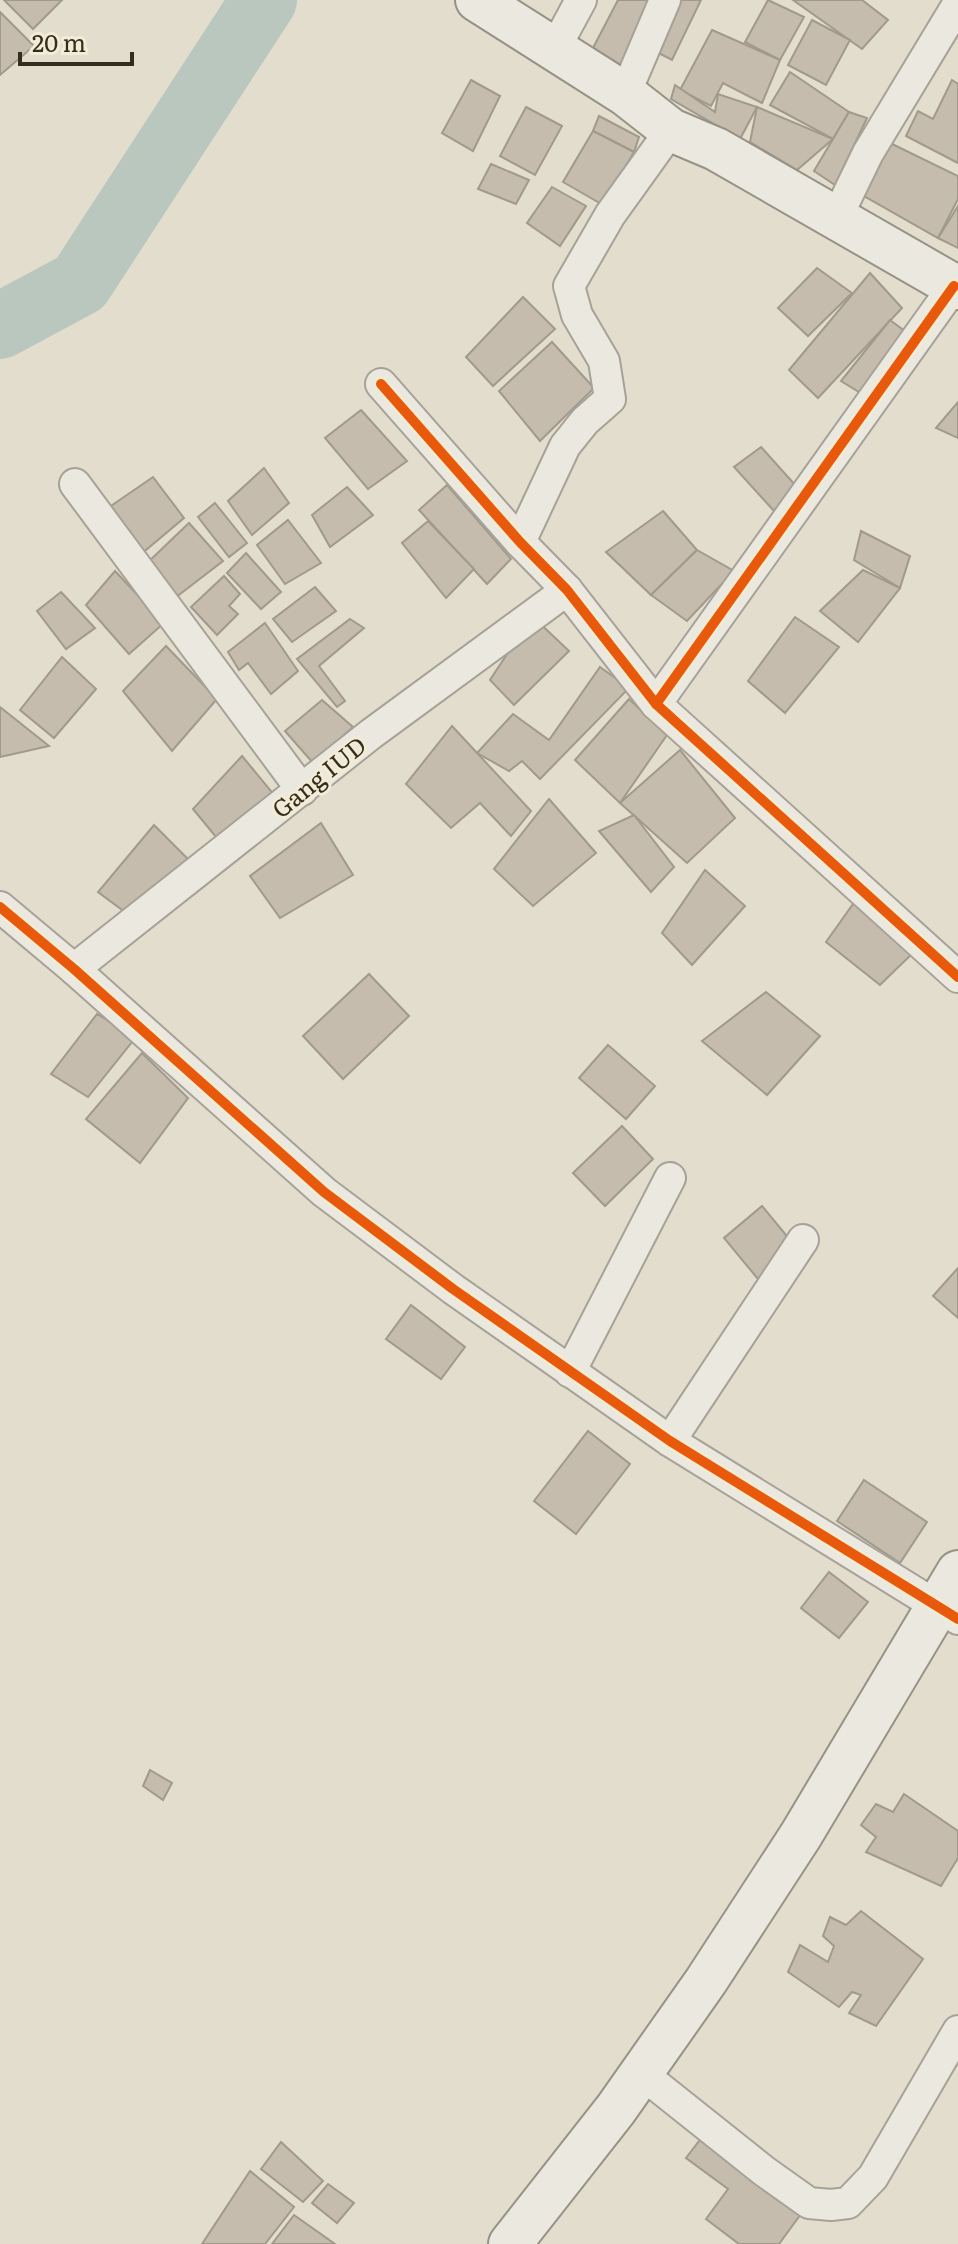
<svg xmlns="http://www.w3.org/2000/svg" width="958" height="2244" viewBox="0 0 958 2244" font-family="Literata,serif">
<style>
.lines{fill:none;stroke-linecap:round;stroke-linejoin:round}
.river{stroke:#b9c7bf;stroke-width:66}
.building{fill:#c5bcae;stroke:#a2998d;stroke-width:2}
.minor-casing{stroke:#a7a297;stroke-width:34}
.secondary-casing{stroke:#979286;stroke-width:46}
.minor{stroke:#eae8df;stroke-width:30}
.secondary{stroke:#eae8df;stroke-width:42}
.cycleway-casing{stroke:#f2ecd4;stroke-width:15}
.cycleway{stroke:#e8590c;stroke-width:10}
.labels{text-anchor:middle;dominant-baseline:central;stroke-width:6;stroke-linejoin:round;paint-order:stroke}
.street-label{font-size:24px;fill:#352b1f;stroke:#f2ecd4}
</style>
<rect width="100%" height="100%" fill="#e2ddcd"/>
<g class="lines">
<!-- river -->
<polyline class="river" points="0,326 80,283 264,0"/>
</g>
<!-- building -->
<g class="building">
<polygon points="4,0 62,0 33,29"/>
<polygon points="618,0 701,0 672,60 645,46 634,73 593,48"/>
<polygon points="768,0 804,17 780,60 745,42"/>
<polygon points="793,0 862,0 888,20 862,49"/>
<polygon points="0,12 34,46 0,75"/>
<polygon points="812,20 850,40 826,85 788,65"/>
<polygon points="712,30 780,60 762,103 723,83 711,106 680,90"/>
<polygon points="790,72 849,112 833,139 770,105"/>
<polygon points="471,80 500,96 473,151 442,133"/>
<polygon points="952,80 958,84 958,163 906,136 918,111 933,119"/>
<polygon points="675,85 715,112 718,94 757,107 740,139 671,99"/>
<polygon points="526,107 562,126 535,175 500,156"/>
<polygon points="757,107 833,139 797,170 750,142"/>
<polygon points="849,112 867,118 835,185 814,171"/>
<polygon points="599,116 639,137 634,152 593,131"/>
<polygon points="593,131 634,152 603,205 563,182"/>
<polygon points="888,142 958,176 958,199 938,238 864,196"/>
<polygon points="491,164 529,180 516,204 478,189"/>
<polygon points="552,187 586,206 560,246 527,223"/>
<polygon points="958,206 958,248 938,238"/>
<polygon points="817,268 852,293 808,336 778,308"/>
<polygon points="870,273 902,308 818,398 789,370"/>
<polygon points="523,297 555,329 493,386 466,357"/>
<polygon points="890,320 914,338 867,397 841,381"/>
<polygon points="552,342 594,388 540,441 499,391"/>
<polygon points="958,402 958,438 936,428"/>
<polygon points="361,410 407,461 368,489 325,438"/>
<polygon points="761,447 805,496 774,511 734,467"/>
<polygon points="264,468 289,503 252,535 228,501"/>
<polygon points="153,477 184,518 140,555 108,508"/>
<polygon points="447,485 511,559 487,584 419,510"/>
<polygon points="347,487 373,515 330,547 312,515"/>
<polygon points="215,503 247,543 229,557 198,517"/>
<polygon points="663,511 697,550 651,595 606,552"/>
<polygon points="288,520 321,563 285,584 257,545"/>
<polygon points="428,521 474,569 446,598 402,543"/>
<polygon points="189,523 223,561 175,598 146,564"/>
<polygon points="861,531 910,556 900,588 854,560"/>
<polygon points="697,550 734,571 687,621 651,595"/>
<polygon points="246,553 281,592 261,609 227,573"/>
<polygon points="863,570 900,588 858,642 820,611"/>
<polygon points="115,571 164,623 129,654 86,605"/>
<polygon points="224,576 240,594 229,606 238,614 217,635 191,607"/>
<polygon points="315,587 336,611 292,642 273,619"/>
<polygon points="61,592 95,628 66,649 37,611"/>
<polygon points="532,616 569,651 514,705 490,680"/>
<polygon points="795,617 839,647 785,713 748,681"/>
<polygon points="350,619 364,628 319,666 345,701 337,707 297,659"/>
<polygon points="265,623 298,671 271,694 248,663 239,670 228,652"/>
<polygon points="166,646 217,699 172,751 123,691"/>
<polygon points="62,657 96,689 54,738 20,710"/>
<polygon points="600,667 629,688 540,779 522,761 509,771 477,753 513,714 549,740"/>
<polygon points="629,699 667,735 620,803 575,760"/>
<polygon points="322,700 353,727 313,763 285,731"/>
<polygon points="0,707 49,746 0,757"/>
<polygon points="452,726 531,811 511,836 480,803 451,828 406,784"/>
<polygon points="680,750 735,818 687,863 620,803"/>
<polygon points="242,756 276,797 221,843 193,809"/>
<polygon points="549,799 596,853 533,906 494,869"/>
<polygon points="634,815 674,867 651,892 599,831"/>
<polygon points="321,823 353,875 280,918 250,876"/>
<polygon points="154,825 201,872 149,930 98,892"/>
<polygon points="705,870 745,906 692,965 662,933"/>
<polygon points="858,897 918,948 880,985 826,942"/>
<polygon points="369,974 409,1016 343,1079 303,1036"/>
<polygon points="766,992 820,1036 767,1095 702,1041"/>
<polygon points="97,1014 136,1037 88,1097 51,1074"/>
<polygon points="608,1045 655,1086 626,1119 579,1078"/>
<polygon points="142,1053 188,1098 140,1163 86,1119"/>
<polygon points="622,1126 653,1159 605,1206 573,1173"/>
<polygon points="762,1206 796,1247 758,1279 724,1238"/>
<polygon points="958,1268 958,1318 933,1296"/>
<polygon points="411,1305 465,1347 441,1379 386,1339"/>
<polygon points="588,1431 630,1464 576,1534 534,1501"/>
<polygon points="864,1480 927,1522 900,1563 837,1521"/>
<polygon points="829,1572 868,1602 839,1638 801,1608"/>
<polygon points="150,1770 172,1783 163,1800 143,1786"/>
<polygon points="904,1794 958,1831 958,1858 941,1886 866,1852 876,1837 861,1825 876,1804 893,1812"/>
<polygon points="861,1911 923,1959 876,2026 849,2013 861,1995 852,1992 839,2007 788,1972 800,1945 828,1962 834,1946 823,1936 830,1917 846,1925"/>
<polygon points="709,2128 809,2203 779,2244 739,2244 706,2219 728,2189 686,2158"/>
<polygon points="281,2142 323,2181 303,2202 261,2169"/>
<polygon points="250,2171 294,2207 265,2244 202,2244"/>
<polygon points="328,2184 354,2203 337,2223 312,2203"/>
<polygon points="294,2215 335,2244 272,2244"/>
</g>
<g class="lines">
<!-- minor casing -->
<g class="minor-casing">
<g id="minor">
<polyline points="554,50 581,0"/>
<polyline points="625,94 665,0"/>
<polyline points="836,219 868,153 958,4"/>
<polyline points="381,384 520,542 567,590 656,704 958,977"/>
<polyline points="75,484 302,790"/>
<polyline points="520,542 565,446 585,421 610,399 604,361 577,315 569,286 610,215 671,130"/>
<polyline points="656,704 954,286"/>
<polyline points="0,907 74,969 324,1192 453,1289 670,1441 958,1619"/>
<polyline points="74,969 371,734 567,590"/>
<polyline points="570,1372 670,1178"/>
<polyline points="670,1441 803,1240"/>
<polyline points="641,2073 764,2171 809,2203 831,2205 848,2203 873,2177 958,2031"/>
</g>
</g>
<!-- secondary casing -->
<g class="secondary-casing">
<g id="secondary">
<polyline points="477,0 625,94 671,130 716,149 958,288"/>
<polyline points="510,2244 616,2109 706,1981 801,1835 958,1572"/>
</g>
</g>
<!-- minor -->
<use href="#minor" class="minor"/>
<!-- secondary -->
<use href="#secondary" class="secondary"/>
<!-- cycleway casing -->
<g class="cycleway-casing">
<g id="cycleway">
<polyline points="381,384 520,542 567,590 656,704 958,977"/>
<polyline points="656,704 954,286"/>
<polyline points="0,907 74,969 324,1192 453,1289 670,1441 958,1619"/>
</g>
</g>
<!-- cycleway -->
<use href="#cycleway" class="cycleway"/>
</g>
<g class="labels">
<!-- street labels -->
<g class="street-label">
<text transform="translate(318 776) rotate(-39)">Gang IUD</text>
</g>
</g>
<!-- scale -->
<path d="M20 52v12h112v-12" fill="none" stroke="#352b1f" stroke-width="4"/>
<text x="32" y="52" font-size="24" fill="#352b1f" stroke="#f2ecd4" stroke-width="6" paint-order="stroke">20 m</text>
</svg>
